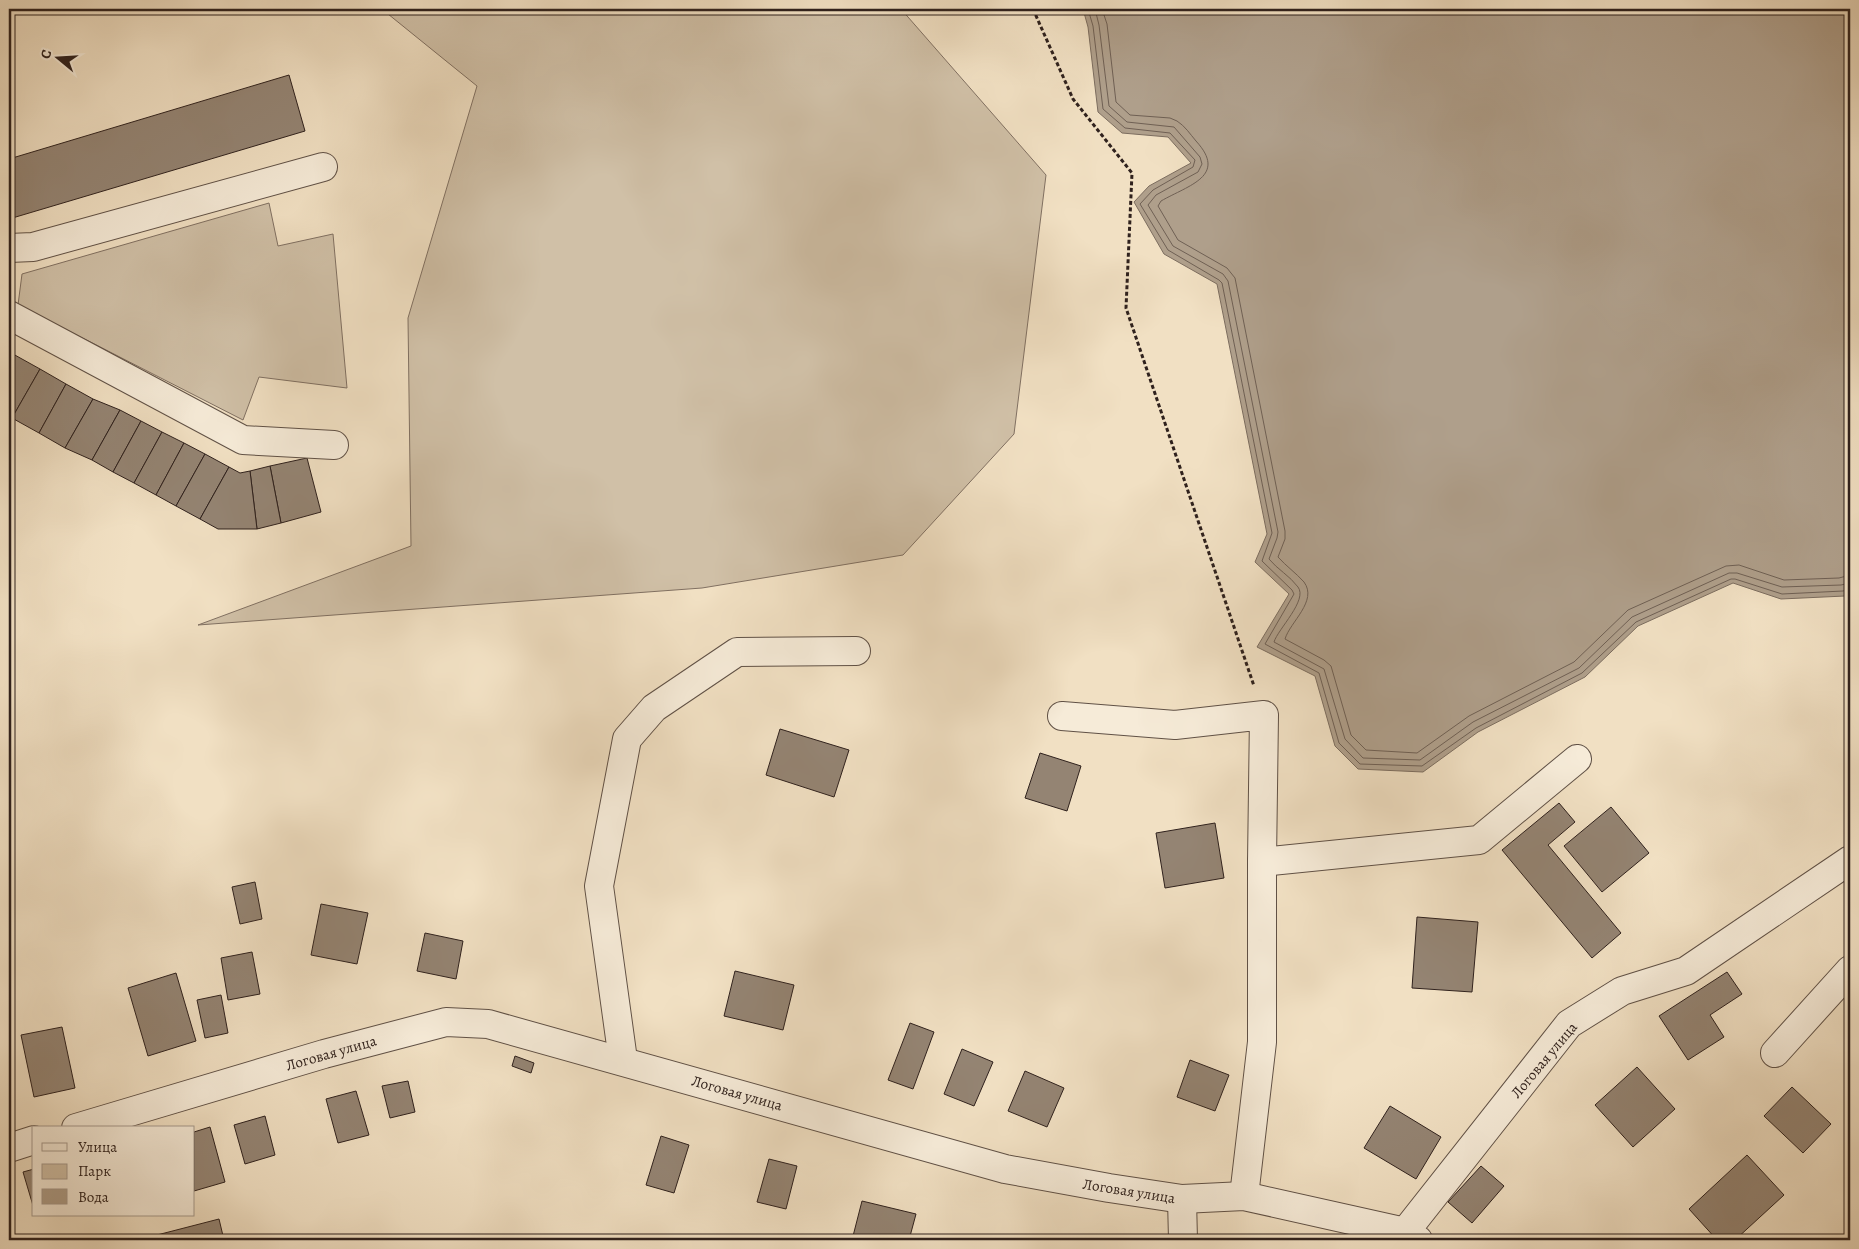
<svg xmlns="http://www.w3.org/2000/svg" width="1859" height="1249" viewBox="0 0 1859 1249" font-family="Alegreya,serif">
<style>
.green{fill:#d0c0a7;stroke:#807062}
.water{fill:#af9f8b;stroke:#7c6d5f}
.lines{fill:none;stroke-linecap:round;stroke-linejoin:round}
.shore{stroke:#6f6054;stroke-width:1}
.building{fill:#948473;stroke:#2f211d}
.minor-casing{stroke:#605146;stroke-width:30}
.path{stroke:#2f211d;stroke-width:3;stroke-dasharray:4 2.5;stroke-linecap:butt}
.minor{stroke:#f6ebd8;stroke-width:28}
.labels{text-anchor:middle;dominant-baseline:central;stroke-width:4;stroke-linejoin:round;paint-order:stroke}
.street-label{font-size:15px;fill:#2f211d;stroke:#f6ebd8}
</style>
<rect width="100%" height="100%" fill="#f1e0c3"/>
<filter id="stains"><feTurbulence type="fractalNoise" baseFrequency=".004" numOctaves="4"/><feColorMatrix values="0 0 0 0 .2 0 0 0 0 .09 0 0 0 0 .02 0 0 0 .5 -.17"/></filter>
<radialGradient id="worn" r=".72"><stop offset=".6" stop-color="#630" stop-opacity="0"/><stop offset="1" stop-color="#630" stop-opacity=".3"/></radialGradient>
<!-- green -->
<g class="green">
<polygon points="402,9 901,9 1046,175 1014,434 903,555 702,588 198,625 411,546 408,318 477,86 388,14"/>
<polygon points="269,203 278,246 333,234 347,388 259,377 243,420 18,305 22,274"/>
</g>
<!-- water -->
<polygon class="water" points="1083,9 1850,9 1850,593 1845,596 1781,599 1733,583 1638,626 1585,677 1478,732 1423,772 1358,769 1335,746 1315,676 1257,647 1289,594 1255,562 1267,534 1217,284 1164,254 1134,202 1149,186 1191,163 1168,137 1122,133 1098,112 1088,27"/>
<g class="lines">
<!-- shore -->
<g class="shore">
<polyline points="1088,9 1093,26 1103,109 1125,128 1170,133 1195,160 1193,167 1153,190 1140,204 1168,250 1219,280 1222,283 1272,533 1262,561 1292,590 1294,594 1265,644 1319,673 1339,743 1360,764 1422,766 1476,728 1582,673 1636,622 1731,579 1735,579 1782,594 1843,591 1850,589"/>
<path d="M1095,9l4,16 10,81 18,16 47,5 26,30 2,7 -4,8 -42,23 -8,10 25,41 50,28 5,7 50,251 -1,6 -8,21c8,10 21,17 29,28 10,13 -20,42 -24,55l50,27 21,70 18,19 57,2 53,-38 106,-54 53,-51 97,-44h8l45,14 59,-2 9,-2"/>
<path d="M1102,9l5,15 9,78 14,13 40,3 7,3c8,5 13,13 19,20 32,35 -7,44 -35,60l-3,5 20,34 49,28 8,10 50,253v8l-7,18c8,9 18,16 26,25 14,19 -14,40 -19,57l39,21 7,6 20,69 15,15 51,3 52,-37 105,-54 54,-52 98,-44 13,-1 45,15 55,-2 11,-3"/>
</g>
</g>
<!-- building -->
<g class="building">
<polygon points="289,75 305,131 9,219 9,159"/>
<polygon points="13,354 40,369 12,418 9,416 9,361"/>
<polygon points="40,369 66,384 39,433 12,418"/>
<polygon points="66,384 93,399 65,448 39,433"/>
<polygon points="93,399 120,410 92,460 65,448"/>
<polygon points="120,410 141,421 113,472 92,460"/>
<polygon points="141,421 162,432 134,483 113,472"/>
<polygon points="162,432 184,443 156,495 134,483"/>
<polygon points="184,443 205,454 176,506 156,495"/>
<polygon points="205,454 229,467 200,519 176,506"/>
<polygon points="307,458 321,512 281,523 270,466"/>
<polygon points="270,466 281,523 257,529 250,471"/>
<polygon points="229,467 240,473 250,471 257,529 218,529 200,519"/>
<polygon points="780,729 849,750 834,797 766,775"/>
<polygon points="1040,753 1081,766 1067,811 1025,798"/>
<polygon points="1559,803 1575,822 1548,845 1621,933 1592,958 1502,850"/>
<polygon points="1611,807 1649,853 1602,892 1564,846"/>
<polygon points="1215,823 1224,878 1165,888 1156,833"/>
<polygon points="255,882 262,919 240,924 232,887"/>
<polygon points="321,904 368,913 357,964 311,955"/>
<polygon points="1417,917 1478,922 1472,992 1412,988"/>
<polygon points="425,933 463,941 456,979 417,971"/>
<polygon points="252,952 260,994 228,1000 221,958"/>
<polygon points="735,971 794,985 783,1030 724,1016"/>
<polygon points="1727,972 1742,994 1710,1015 1724,1037 1688,1060 1659,1016"/>
<polygon points="176,973 196,1041 148,1056 128,988"/>
<polygon points="221,995 228,1033 205,1038 197,1000"/>
<polygon points="910,1023 934,1032 913,1089 888,1080"/>
<polygon points="62,1027 75,1088 34,1097 21,1035"/>
<polygon points="962,1049 993,1062 974,1106 944,1094"/>
<polygon points="515,1056 534,1063 531,1073 512,1066"/>
<polygon points="1190,1060 1229,1075 1215,1111 1177,1097"/>
<polygon points="1637,1067 1675,1109 1633,1147 1595,1105"/>
<polygon points="1025,1071 1064,1088 1047,1127 1008,1111"/>
<polygon points="408,1081 415,1112 390,1118 382,1086"/>
<polygon points="1792,1087 1831,1124 1803,1153 1764,1116"/>
<polygon points="356,1091 369,1135 338,1143 326,1099"/>
<polygon points="1390,1106 1441,1137 1416,1179 1364,1148"/>
<polygon points="265,1116 275,1155 245,1164 234,1125"/>
<polygon points="210,1127 225,1182 194,1191 194,1132"/>
<polygon points="661,1136 689,1145 674,1193 646,1185"/>
<polygon points="1747,1155 1784,1195 1735,1240 1717,1240 1689,1209"/>
<polygon points="769,1159 797,1166 786,1209 757,1202"/>
<polygon points="1481,1166 1504,1186 1472,1223 1448,1202"/>
<polygon points="34,1169 34,1209 23,1172"/>
<polygon points="862,1201 916,1214 909,1240 852,1240"/>
<polygon points="219,1219 224,1240 159,1240 157,1235"/>
</g>
<g class="lines">
<!-- minor casing -->
<g class="minor-casing">
<g id="minor">
<polyline points="9,248 33,247 323,167"/>
<polyline points="9,315 243,440 334,445"/>
<polyline points="1062,716 1175,725 1264,715 1262,862 1262,1042 1244,1196"/>
<polyline points="1262,862 1479,840 1577,759"/>
<polyline points="1775,1053 1850,970"/>
<polyline points="623,1060 599,886 627,739 654,708 737,652 856,651"/>
<polyline points="76,1128 324,1054 446,1022 488,1024 1005,1169 1109,1188 1182,1199 1244,1196 1405,1232 1418,1240"/>
<polyline points="9,1148 34,1140"/>
<polyline points="1182,1199 1183,1240"/>
<polyline points="1405,1232 1569,1024 1622,991 1686,971 1850,860"/>
</g>
</g>
<!-- path -->
<polyline class="path" points="1033,9 1073,99 1132,173 1126,308 1254,686"/>
<!-- minor -->
<use href="#minor" class="minor"/>
</g>
<g class="labels">
<!-- street labels -->
<g class="street-label">
<text transform="translate(331 1053) rotate(-16)">Логовая улица</text>
<text transform="translate(1544 1060) rotate(-50)">Логовая улица</text>
<text transform="translate(737 1093) rotate(16)">Логовая улица</text>
<text transform="translate(1129 1191) rotate(9)">Логовая улица</text>
</g>
</g>
<!-- margin -->
<rect width="1859" height="1249" fill="none" stroke="#f1e0c3" stroke-width="30"/>
<rect x="10" y="10" width="1839" height="1229" fill="none" stroke="#2f211d" stroke-width="2.5"/>
<rect x="15" y="15" width="1829" height="1219" fill="none" stroke="#2f211d"/>
<!-- legend -->
<rect x="32" y="1126" width="162" height="90" fill="#f6ebd8" stroke="#a69a8d"/>
<rect x="42" y="1143" width="25" height="8" fill="#f6ebd8" stroke="#a69a8d"/>
<text x="78" y="1152" font-size="15" fill="#2f211d">Улица</text>
<rect x="42" y="1164" width="25" height="15" fill="#d0c0a7" stroke="#a69a8d"/>
<text x="78" y="1176" font-size="15" fill="#2f211d">Парк</text>
<rect x="42" y="1189" width="25" height="15" fill="#af9f8b" stroke="#a69a8d"/>
<text x="78" y="1202" font-size="15" fill="#2f211d">Вода</text>
<!-- north arrow -->
<g transform="translate(58 58) rotate(288)" stroke="#f6ebd8" stroke-width="4" paint-order="stroke">
<path d="M0-4L9 19L0 12L-9 19Z" fill="#2f211d"/>
<text y="-8" font-size="14" font-weight="bold" text-anchor="middle" fill="#2f211d">С</text>
</g>
<rect width="100%" height="100%" filter="url(#stains)"/>
<rect width="100%" height="100%" fill="url(#worn)"/>
</svg>
